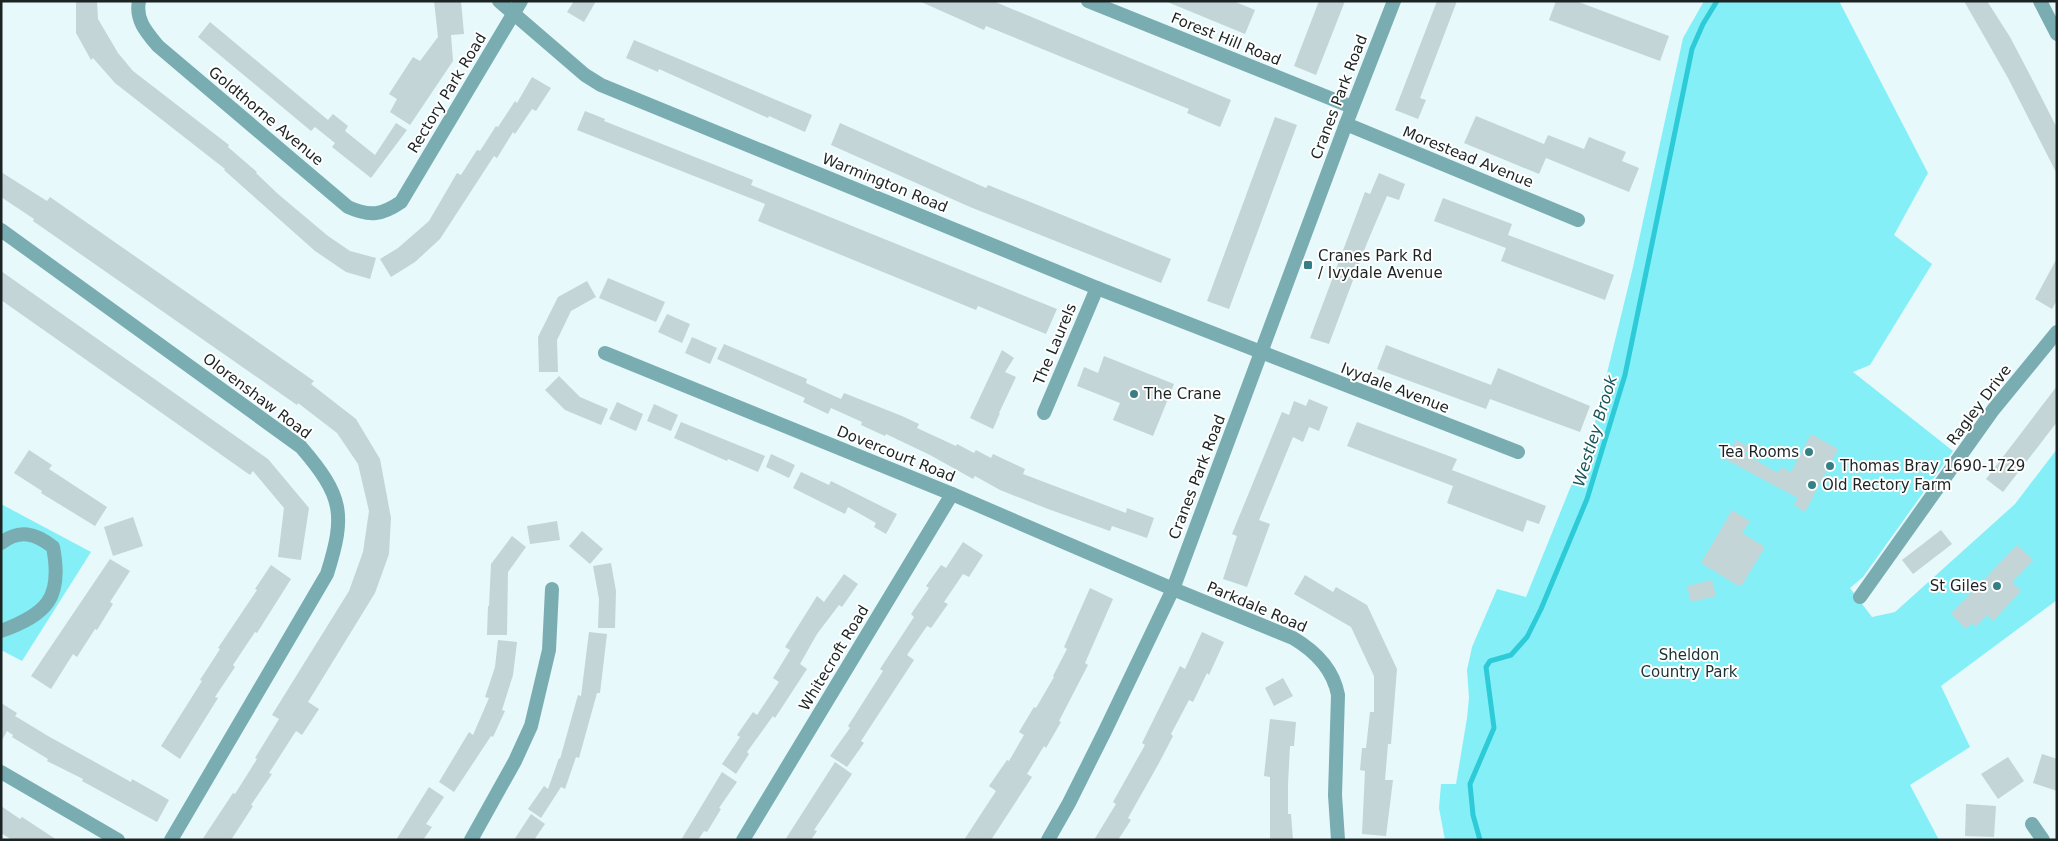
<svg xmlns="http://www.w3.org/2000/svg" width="2058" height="841" viewBox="0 0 2058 841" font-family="'DejaVu Sans',sans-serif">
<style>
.green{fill:#85eff8}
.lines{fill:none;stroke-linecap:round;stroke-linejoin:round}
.stream{stroke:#2ccbd7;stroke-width:5}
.building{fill:#c3d5d6}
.minor{stroke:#79adb1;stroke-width:14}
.tertiary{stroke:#79adb1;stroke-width:14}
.poi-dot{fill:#367f85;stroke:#fff;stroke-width:2}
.labels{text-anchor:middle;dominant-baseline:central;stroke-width:4;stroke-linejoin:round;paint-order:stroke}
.street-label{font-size:15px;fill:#1c2323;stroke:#fff}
.poi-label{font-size:15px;fill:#1c2323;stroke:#fff;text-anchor:start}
.park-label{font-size:15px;fill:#1a3234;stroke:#fff}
.water-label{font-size:16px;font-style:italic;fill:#18565b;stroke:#fff}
</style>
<rect width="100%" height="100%" fill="#e7f9fb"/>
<!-- green -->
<g class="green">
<polygon points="1704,1 1839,1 1928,173 1894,235 1932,264 1870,365 1853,372 1953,451 1863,577 1850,588 1872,617 1895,612 2015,504 2057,449 2057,600 1941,686 1970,747 1910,785 1939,840 1445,840 1439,808 1441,784 1456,784 1467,718 1469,698 1467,670 1472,647 1497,589 1526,597 1592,434 1633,267 1683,38"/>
<polygon points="1,504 91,552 22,661 1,650"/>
</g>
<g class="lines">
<!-- stream -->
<polyline class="stream" points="1480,840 1473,815 1470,784 1494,728 1486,667 1490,661 1511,655 1527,637 1541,609 1587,499 1625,375 1692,49 1703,24 1717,1"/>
</g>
<!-- building -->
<g class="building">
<polygon points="76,1 97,1 98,19 118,53 133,71 229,145 228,147 257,172 256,173 278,194 328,236 350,251 376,258 370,279 346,272 315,251 224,170 225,169 115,83 93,58 91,60 76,33"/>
<polygon points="434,1 461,1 464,34 451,35 453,61 410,125 390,112 397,99 389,94 413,57 420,61 438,37"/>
<polygon points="574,1 596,1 584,22 567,12"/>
<polygon points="919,1 993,1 1231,100 1220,127 1187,113 1189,109 986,26 984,30"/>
<polygon points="1165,1 1233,1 1255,10 1245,34"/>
<polygon points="1319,1 1345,1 1316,75 1294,66"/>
<polygon points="1437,1 1457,1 1420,98 1426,100 1418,119 1395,110"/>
<polygon points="1556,1 1576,1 1669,36 1660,61 1549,20"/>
<polygon points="1964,1 1987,1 2010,37 2031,77 2057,128 2057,174 2008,78"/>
<polygon points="210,22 328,120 333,114 348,126 345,131 375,155 396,123 407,130 371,178 332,147 335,143 315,127 311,131 198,37"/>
<polygon points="634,40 812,115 805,132 769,116 768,118 659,69 658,72 626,58"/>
<polygon points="532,77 551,88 536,111 532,109 515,134 513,132 497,158 494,156 440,239 415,262 391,277 380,259 398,248 429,221 457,173 461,175 477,150 480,151 496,126 498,127 515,101 517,103"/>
<polygon points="585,111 605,119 604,121 753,180 751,185 1057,309 1046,334 978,306 976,310 758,221 765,204 577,130"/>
<polygon points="1476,116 1544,144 1548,135 1584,149 1589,137 1626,152 1622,161 1639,168 1629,192 1546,158 1539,174 1464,143"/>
<polygon points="1275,117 1297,125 1229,309 1207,301"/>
<polygon points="840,123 986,188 988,185 1171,259 1161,283 970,207 831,145"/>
<polygon points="1,172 47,201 50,197 314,381 311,384 356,419 380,459 391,518 389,554 375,593 308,702 319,709 302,735 296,731 269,773 272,774 251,805 253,806 231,840 202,840 233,793 235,794 257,759 255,758 279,719 272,715 349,591 363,552 369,511 358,464 337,433 298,403 297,405 33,221 34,219 1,197"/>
<polygon points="1379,173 1405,184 1399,200 1387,196 1367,243 1329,344 1310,338 1365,192 1370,194"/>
<polygon points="1443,198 1512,224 1508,235 1614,275 1605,300 1501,261 1506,248 1434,221"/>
<polygon points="2057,258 2057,300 2052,309 2035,299"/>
<polygon points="1,271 268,459 309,508 301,560 278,557 284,508 253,471 250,475 1,300"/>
<polygon points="608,278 665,302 656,322 599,298"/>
<polygon points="587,281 596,297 571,311 557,340 558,372 539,372 538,337 558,297"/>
<polygon points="667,314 690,324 682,343 658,332"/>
<polygon points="692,337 717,348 710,364 685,353"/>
<polygon points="724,344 807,379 806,383 841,399 844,393 902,416 919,424 917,428 956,446 957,444 974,453 976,450 991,458 993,454 1025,469 1023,474 1126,513 1127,508 1154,518 1147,538 1112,526 1110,531 1048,509 1000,490 975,476 973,479 930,455 886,434 885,436 861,425 862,422 831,408 828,414 803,402 805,398 717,359"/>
<polygon points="1386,345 1491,385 1498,368 1590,406 1580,432 1490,399 1486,409 1377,369"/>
<polygon points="1002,350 1014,358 1005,372 1016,377 999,413 1000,413 993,429 970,418"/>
<polygon points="1104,356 1174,384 1153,436 1113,420 1120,403 1077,386 1084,367 1098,373"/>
<polygon points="559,376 580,397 608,409 601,425 565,410 545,390"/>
<polygon points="2057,386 2057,422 2003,492 1986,479"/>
<polygon points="1309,399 1328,407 1319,431 1309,427 1303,442 1293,437 1259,520 1270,524 1247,587 1223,579 1237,536 1232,534 1282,412 1289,415 1294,401 1306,406"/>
<polygon points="617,402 643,414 636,431 609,419"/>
<polygon points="654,404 678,415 671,431 647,421"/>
<polygon points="681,422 765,456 758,472 728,459 727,461 674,438"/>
<polygon points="1357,422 1457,459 1452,470 1546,506 1539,524 1527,520 1523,532 1447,503 1453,486 1347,446"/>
<polygon points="1811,434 1838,449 1805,512 1794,505 1798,498 1725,459 1736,440 1749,447 1745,454 1778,473 1781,467 1791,472"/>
<polygon points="29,450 52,465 49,469 107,507 95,526 41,493 42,491 14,473"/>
<polygon points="771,454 795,465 789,478 766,467"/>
<polygon points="801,472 829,485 831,481 897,514 886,534 874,527 876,523 848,507 845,514 793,488"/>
<polygon points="1732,510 1750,521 1742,533 1765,547 1742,585 1737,585 1701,563"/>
<polygon points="133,517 143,546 113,556 104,527"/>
<polygon points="557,521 560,540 530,544 527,526"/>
<polygon points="1941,530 1952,544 1913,574 1902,560"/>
<polygon points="582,531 603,549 590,564 569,546"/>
<polygon points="512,536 526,547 508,572 507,635 487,635 488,606 489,606 491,564"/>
<polygon points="963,542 983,555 969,577 963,574 944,602 948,604 931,628 927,626 907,655 914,660 861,741 864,743 847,767 830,756 850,728 848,726 883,671 880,669 914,617 911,614 929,588 926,586 941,565 946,568"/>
<polygon points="2017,545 2033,560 2012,582 2021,591 1993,621 1987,615 1976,627 1972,623 1966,629 1951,614"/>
<polygon points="110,559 130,571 110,602 113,604 97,630 95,629 77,657 73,654 51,689 31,676"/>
<polygon points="611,563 616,591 615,628 598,628 599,599 593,566"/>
<polygon points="271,565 291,579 257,633 255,632 233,665 235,667 215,697 218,698 180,759 161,746 202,681 200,680 220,649 218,648 257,590 255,589"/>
<polygon points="844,574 858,584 842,607 839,605 817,634 800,664 807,669 775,718 773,716 747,752 749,754 736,774 722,764 740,737 737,735 753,712 757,715 779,682 773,678 790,650 785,647 817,596 824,602"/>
<polygon points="1305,575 1333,592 1336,587 1367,605 1397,669 1391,744 1388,744 1385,780 1393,780 1386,836 1362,834 1365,771 1360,770 1362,748 1366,748 1370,712 1374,712 1374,676 1351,627 1294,594"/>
<polygon points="1712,580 1716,596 1691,602 1687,586"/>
<polygon points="1090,588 1113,599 1085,663 1088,665 1059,721 1061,722 1046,748 1044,746 1027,774 1032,777 991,840 964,840 996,791 989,786 1007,760 1009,761 1024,735 1019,732 1034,707 1036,708 1054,677 1053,676 1067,649 1064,647"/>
<polygon points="589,632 607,634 600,693 597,693 579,758 576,757 565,789 561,787 541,818 528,809 544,786 548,789 559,758 560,759 578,695 581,696"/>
<polygon points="1202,632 1224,642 1209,675 1207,673 1193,702 1189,700 1171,734 1173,736 1159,763 1128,818 1131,820 1118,840 1094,840 1116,804 1113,802 1145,745 1142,743 1180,666 1185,669"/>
<polygon points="498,640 517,642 513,675 502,710 505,711 493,737 491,736 454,792 439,782 469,732 473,735 489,698 485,697 495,667"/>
<polygon points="1283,678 1293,696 1274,706 1265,688"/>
<polygon points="1,703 17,713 15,716 48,736 131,782 132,779 169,800 157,822 82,781 83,779 47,761 48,759 12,737 13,735 7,731 1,742"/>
<polygon points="1270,719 1296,722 1294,746 1290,746 1288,784 1288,814 1291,814 1293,840 1270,840 1270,777 1264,776"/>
<polygon points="2042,754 2057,759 2057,791 2033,783"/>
<polygon points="2008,757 2024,781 1998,799 1981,774"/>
<polygon points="835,762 852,774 814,830 817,831 811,840 785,840"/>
<polygon points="722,772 737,782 719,808 721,809 707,832 704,831 698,840 681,840"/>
<polygon points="429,787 444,797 426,824 432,827 423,840 396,840"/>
<polygon points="1966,804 1996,806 1994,837 1965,836"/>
<polygon points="1,806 20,819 22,817 57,840 12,840 1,833"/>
<polygon points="531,814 545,824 534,840 514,840"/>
</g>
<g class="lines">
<!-- minor -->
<g class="minor">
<path d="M139,1c-4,19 8,32 19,45l190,161c22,10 34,8 53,-5l120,-201"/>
<polyline points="499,1 585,75 601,85 1097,288 1518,452"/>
<polyline points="1088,1 1352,107"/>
<polyline points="1346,124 1578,220"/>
<path d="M1,230l300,217c42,49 45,67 26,127l-156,266"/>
<path d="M605,353l347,141 221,95 120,49c22,13 40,30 45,57l-3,100 3,45"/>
<polyline points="1044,413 1097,288"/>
<path d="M1,543c19,-14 34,-10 52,4 10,51 -6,67 -52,84"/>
<polyline points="1860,597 1993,410 2057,332"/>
<polyline points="1,772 118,840"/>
<polyline points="2032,824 2043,840"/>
<polyline points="471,840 515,761 531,726 549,650 552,589"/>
<polyline points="743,840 952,494"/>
<polyline points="1048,840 1069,803 1105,731 1173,589 1346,124 1394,1"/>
</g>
<!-- tertiary -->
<polyline class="tertiary" points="2040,1 2057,34"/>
</g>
<!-- markers -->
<g class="poi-dot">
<rect x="1303" y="260" width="10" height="10" rx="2.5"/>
<circle cx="1134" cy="394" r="5"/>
<circle cx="1809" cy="452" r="5"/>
<circle cx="1830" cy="466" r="5"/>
<circle cx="1812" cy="485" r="5"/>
<circle cx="1997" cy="586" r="5"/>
</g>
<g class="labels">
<!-- street labels -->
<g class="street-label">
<text transform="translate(1226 39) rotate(22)">Forest Hill Road</text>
<text transform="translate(447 93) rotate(-59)">Rectory Park Road</text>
<text transform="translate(1339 97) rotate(-69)">Cranes Park Road</text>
<text transform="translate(266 116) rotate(40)">Goldthorne Avenue</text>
<text transform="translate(1468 157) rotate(22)">Morestead Avenue</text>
<text transform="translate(885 183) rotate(22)">Warmington Road</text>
<text transform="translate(1055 344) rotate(-67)">The Laurels</text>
<text transform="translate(1395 388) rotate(21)">Ivydale Avenue</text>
<text transform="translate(257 396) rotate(37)">Olorenshaw Road</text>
<text transform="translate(1979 405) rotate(-53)">Ragley Drive</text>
<text transform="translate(896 454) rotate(22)">Dovercourt Road</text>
<text transform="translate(1197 477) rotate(-69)">Cranes Park Road</text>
<text transform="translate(1257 607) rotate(23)">Parkdale Road</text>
<text transform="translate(834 658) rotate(-59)">Whitecroft Road</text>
</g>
<!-- poi labels -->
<g class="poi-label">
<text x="1318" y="256">Cranes Park Rd<tspan x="1318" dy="17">/ Ivydale Avenue</tspan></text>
<text x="1144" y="394">The Crane</text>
<text x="1799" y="452" text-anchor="end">Tea Rooms</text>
<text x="1840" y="466">Thomas Bray 1690-1729</text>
<text x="1822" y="485">Old Rectory Farm</text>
<text x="1987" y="586" text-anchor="end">St Giles</text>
</g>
<!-- park labels -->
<g class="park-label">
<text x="1689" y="655">Sheldon<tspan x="1689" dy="17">Country Park</tspan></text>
</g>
<!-- water labels -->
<g class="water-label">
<text transform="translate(1595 431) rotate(-73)">Westley Brook</text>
</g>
</g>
<!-- border -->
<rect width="2058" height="841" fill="none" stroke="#1c2323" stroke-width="5"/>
</svg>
